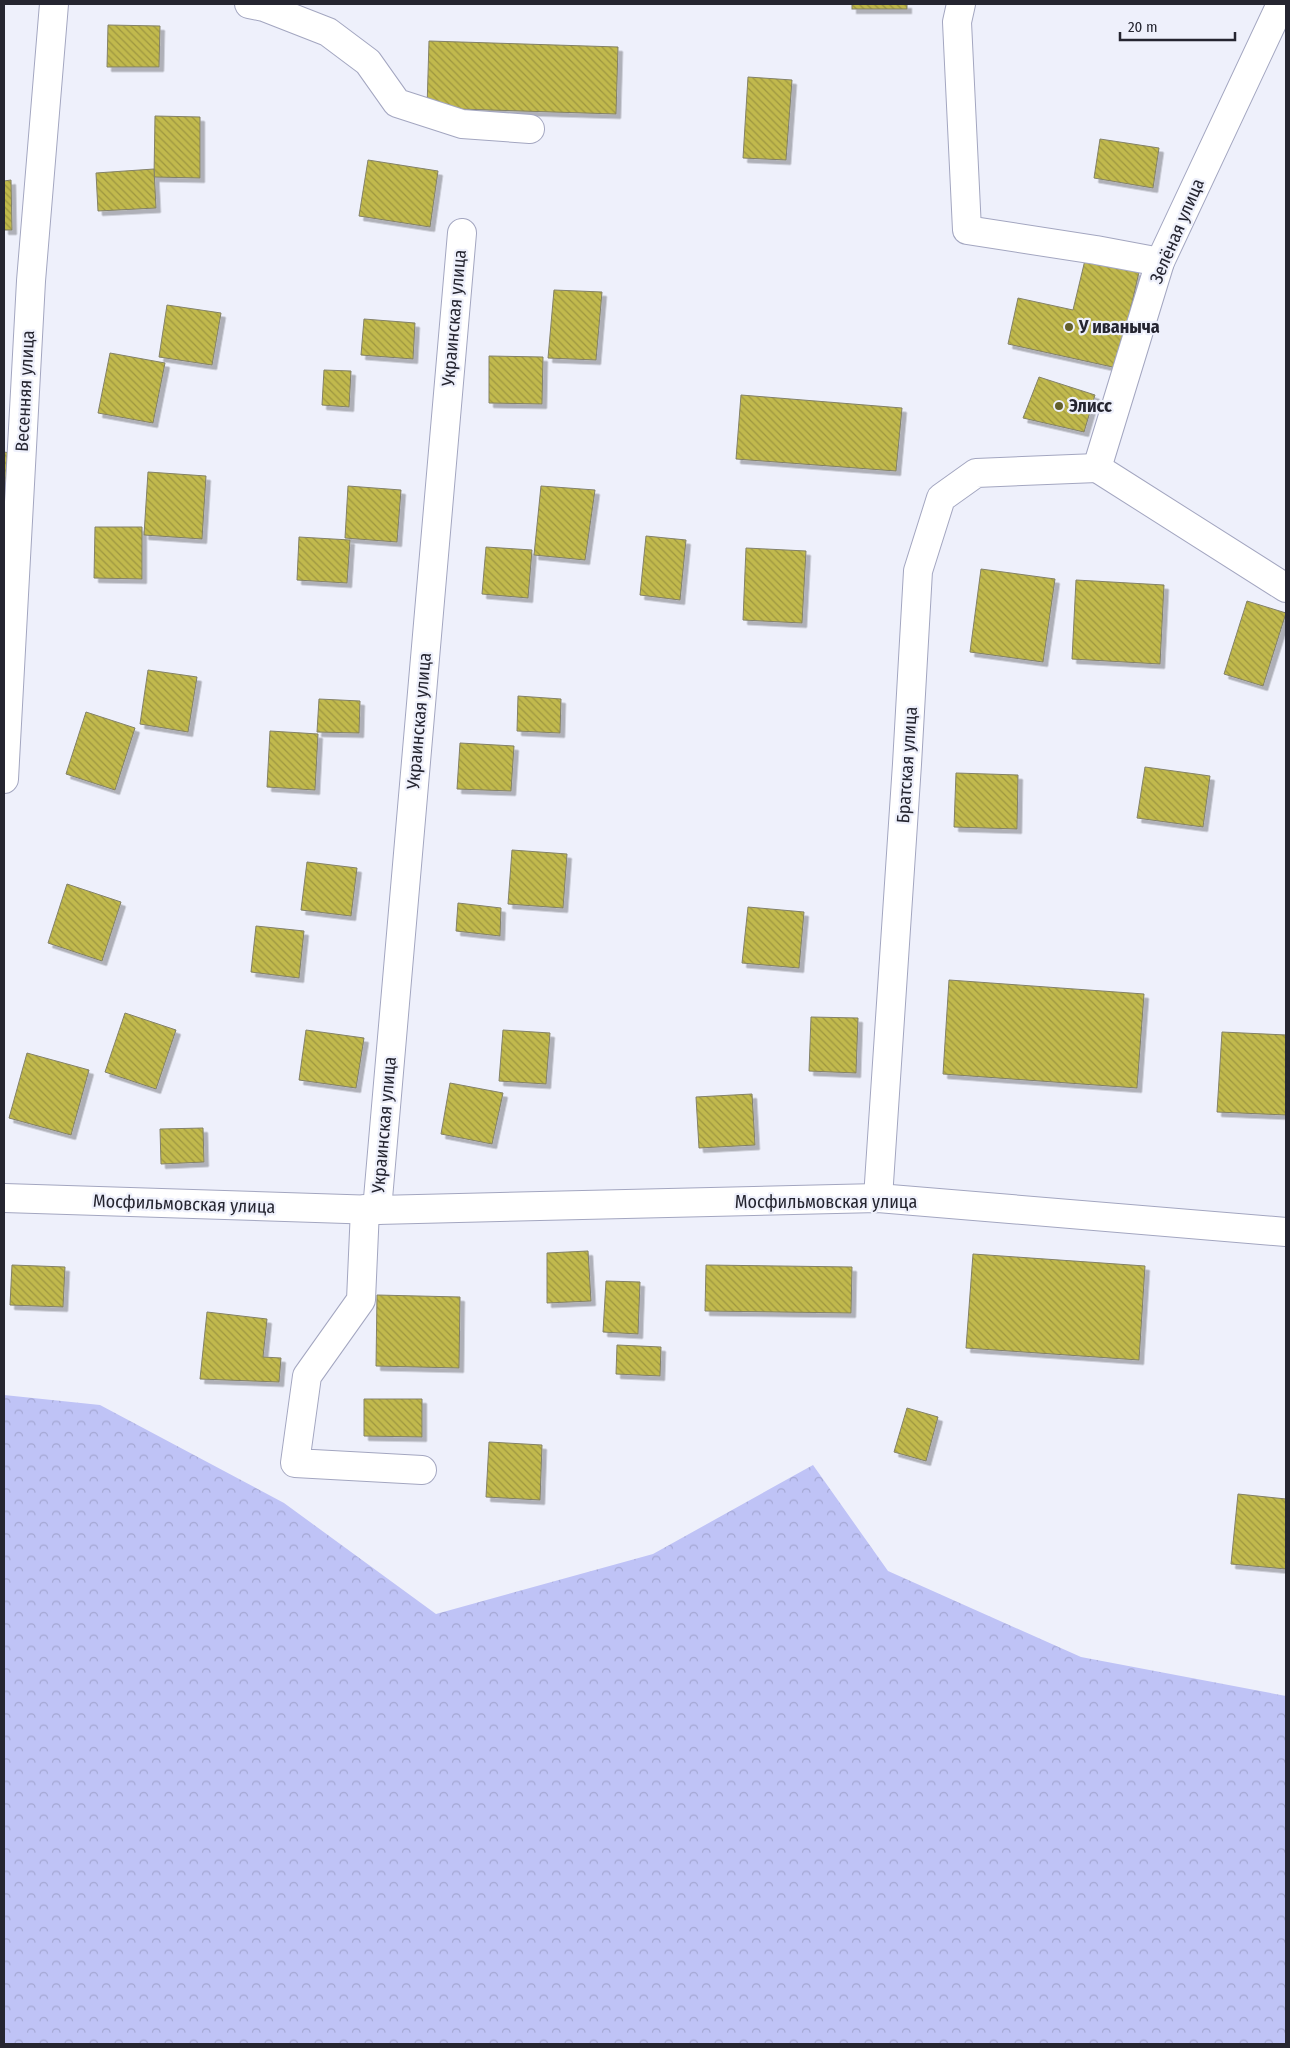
<svg xmlns="http://www.w3.org/2000/svg" width="1290" height="2048" viewBox="0 0 1290 2048" font-family="'Fira Sans Condensed',sans-serif">
<style>
.forest{fill:url(#forest-crowns)}
.building{fill:url(#building-back-hatch);stroke:#838168;filter:url(#shadow)}
.lines{fill:none;stroke-linecap:round;stroke-linejoin:round}
.minor-casing{stroke:#a3a6c0;stroke-width:30}
.minor{stroke:#fff;stroke-width:28}
.poi-dot{fill:#63602c;stroke:#eef0fb;stroke-width:2}
.labels{text-anchor:middle;dominant-baseline:central;stroke-width:4.5;stroke-linejoin:round;paint-order:stroke}
.street-label{font-size:18px;fill:#252530;stroke:#eef0fb}
.poi-label{font-size:18px;font-weight:bold;fill:#252530;stroke:#eef0fb;text-anchor:start}
</style>
<defs>
<pattern id="forest-crowns" width="20" height="18" patternUnits="userSpaceOnUse" patternTransform="scale(1.25)"><rect width="20" height="18" fill="#bfc3f6"/><path d="M2 6a3 3 0 1 1 6 0M12 15a3 3 0 1 1 6 0" fill="none" stroke="#a4a7d3"/></pattern>
<pattern id="building-back-hatch" width="6" height="6" patternUnits="userSpaceOnUse" patternTransform="scale(1.25)"><rect width="6" height="6" fill="#c1b94d"/><path d="M-1 5l2 2M0 0l6 6M5-1l2 2" fill="none" stroke="#9d9640"/></pattern>
<filter id="shadow"><feDropShadow dx="4.5" dy="4.5" stdDeviation="0" flood-color="#0004"/></filter>
</defs>
<rect width="100%" height="100%" fill="#eef0fb"/>
<!-- forest -->
<polygon class="forest" points="4,1395 100,1405 284,1503 436,1614 653,1554 813,1465 888,1571 1081,1657 1286,1696 1286,2044 4,2044"/>
<!-- building -->
<g class="building">
<rect x="852" y="4" width="55" height="5"/>
<polygon points="108,25 160,26 159,67 107,67"/>
<polygon points="429,41 618,47 616,114 427,108"/>
<polygon points="748,77 792,80 786,160 743,158"/>
<polygon points="155,116 200,117 200,178 154,177"/>
<polygon points="1100,139 1159,148 1153,188 1094,178"/>
<polygon points="368,160 438,171 430,227 359,216"/>
<polygon points="154,169 156,208 98,211 96,173"/>
<polygon points="11,180 12,230 4,230 4,181"/>
<polygon points="1085,260 1139,272 1117,368 1008,344 1018,298 1073,310"/>
<polygon points="554,290 602,292 596,360 548,358"/>
<polygon points="167,305 221,313 212,365 159,357"/>
<polygon points="364,319 415,323 413,359 361,355"/>
<polygon points="110,353 165,363 153,423 98,413"/>
<polygon points="489,356 543,357 542,404 489,403"/>
<polygon points="324,370 351,371 349,407 322,405"/>
<polygon points="1039,377 1095,395 1084,432 1023,418"/>
<polygon points="741,395 902,408 896,471 736,459"/>
<polygon points="4,452 10,453 5,509 4,509"/>
<polygon points="148,472 206,476 202,539 144,535"/>
<polygon points="348,486 401,490 397,542 345,538"/>
<polygon points="541,486 595,490 585,560 534,555"/>
<polygon points="95,527 142,527 142,579 94,578"/>
<polygon points="646,536 686,540 680,600 640,595"/>
<polygon points="299,537 350,540 347,583 297,580"/>
<polygon points="486,547 532,550 528,598 482,594"/>
<polygon points="746,548 806,551 802,623 743,620"/>
<polygon points="981,569 1055,579 1043,662 970,652"/>
<polygon points="1076,580 1164,585 1160,664 1072,659"/>
<polygon points="1247,601 1286,613 1263,686 1224,674"/>
<polygon points="148,670 197,677 188,732 140,724"/>
<polygon points="518,696 561,699 560,733 517,731"/>
<polygon points="319,699 360,701 359,733 317,732"/>
<polygon points="86,712 135,728 115,790 66,774"/>
<polygon points="270,731 318,734 315,790 267,787"/>
<polygon points="460,743 514,746 511,791 457,789"/>
<polygon points="1145,767 1210,776 1203,827 1137,818"/>
<polygon points="956,773 1018,775 1017,829 954,827"/>
<polygon points="512,850 567,854 563,908 508,904"/>
<polygon points="307,862 357,868 351,916 301,910"/>
<polygon points="67,884 121,902 102,961 48,943"/>
<polygon points="458,903 501,908 500,936 456,931"/>
<polygon points="748,907 804,912 799,968 742,963"/>
<polygon points="256,926 304,931 299,978 251,972"/>
<polygon points="949,980 1144,994 1137,1088 943,1074"/>
<polygon points="125,1013 176,1030 156,1089 105,1072"/>
<polygon points="811,1017 858,1018 856,1073 809,1071"/>
<polygon points="306,1030 364,1038 356,1088 299,1080"/>
<polygon points="503,1030 550,1033 546,1084 499,1081"/>
<polygon points="1222,1032 1286,1035 1286,1115 1217,1112"/>
<polygon points="27,1053 89,1070 71,1135 9,1118"/>
<polygon points="450,1083 503,1093 492,1144 441,1134"/>
<polygon points="752,1094 755,1145 699,1148 696,1097"/>
<polygon points="203,1128 204,1162 161,1164 160,1129"/>
<polygon points="588,1251 591,1301 547,1303 547,1253"/>
<polygon points="973,1254 1145,1266 1139,1360 966,1348"/>
<polygon points="12,1265 65,1267 63,1307 10,1305"/>
<polygon points="706,1265 852,1267 851,1313 705,1311"/>
<polygon points="606,1281 640,1282 638,1334 603,1332"/>
<polygon points="377,1295 460,1297 459,1368 376,1366"/>
<polygon points="207,1312 267,1319 263,1357 281,1358 279,1382 200,1379"/>
<polygon points="617,1345 661,1347 660,1376 616,1374"/>
<polygon points="364,1399 422,1399 422,1437 364,1436"/>
<polygon points="907,1408 938,1417 926,1461 894,1452"/>
<polygon points="489,1442 542,1445 540,1500 486,1497"/>
<polygon points="1238,1494 1286,1499 1286,1569 1231,1564"/>
</g>
<g class="lines">
<!-- minor casing -->
<g class="minor-casing">
<g id="minor">
<polyline points="249,4 264,7 328,32 368,62 397,103 462,124 530,129"/>
<polyline points="961,4 957,22 967,230 1096,250 1160,262"/>
<polyline points="1097,468 1160,262 1281,4"/>
<polyline points="1097,468 1286,588"/>
<polyline points="4,779 31,281 54,4"/>
<polyline points="4,1198 377,1210 878,1198 1286,1232"/>
<polyline points="878,1198 907,764 918,571 941,498 976,473 1097,468"/>
<polyline points="365,1209 361,1300 307,1376 295,1463 422,1470"/>
<polyline points="377,1210 462,233"/>
</g>
</g>
<!-- minor -->
<use href="#minor" class="minor"/>
</g>
<!-- markers -->
<g class="poi-dot">
<circle cx="1069" cy="327" r="5"/>
<circle cx="1059" cy="406" r="5"/>
</g>
<g class="labels">
<!-- street labels -->
<g class="street-label">
<text transform="translate(1177 231) rotate(-67)">Зелёная улица</text>
<text transform="translate(454 318) rotate(-85)">Украинская улица</text>
<text transform="translate(25 391) rotate(-87)">Весенняя улица</text>
<text transform="translate(419 721) rotate(-85)">Украинская улица</text>
<text transform="translate(907 765) rotate(-86)">Братская улица</text>
<text transform="translate(384 1125) rotate(-85)">Украинская улица</text>
<text x="826" y="1202">Мосфильмовская улица</text>
<text transform="translate(184 1204) rotate(2)">Мосфильмовская улица</text>
</g>
<!-- poi labels -->
<g class="poi-label">
<text x="1079" y="327">У иваныча</text>
<text x="1069" y="406">Элисс</text>
</g>
</g>
<!-- border -->
<rect width="1290" height="2048" fill="none" stroke="#252530" stroke-width="10"/>
<!-- scale -->
<path d="M1120 32v8h115v-8" fill="none" stroke="#252530" stroke-width="2.5"/>
<text x="1128" y="32" font-size="15" fill="#252530" stroke="#eef0fb" stroke-width="4" paint-order="stroke">20 m</text>
</svg>
